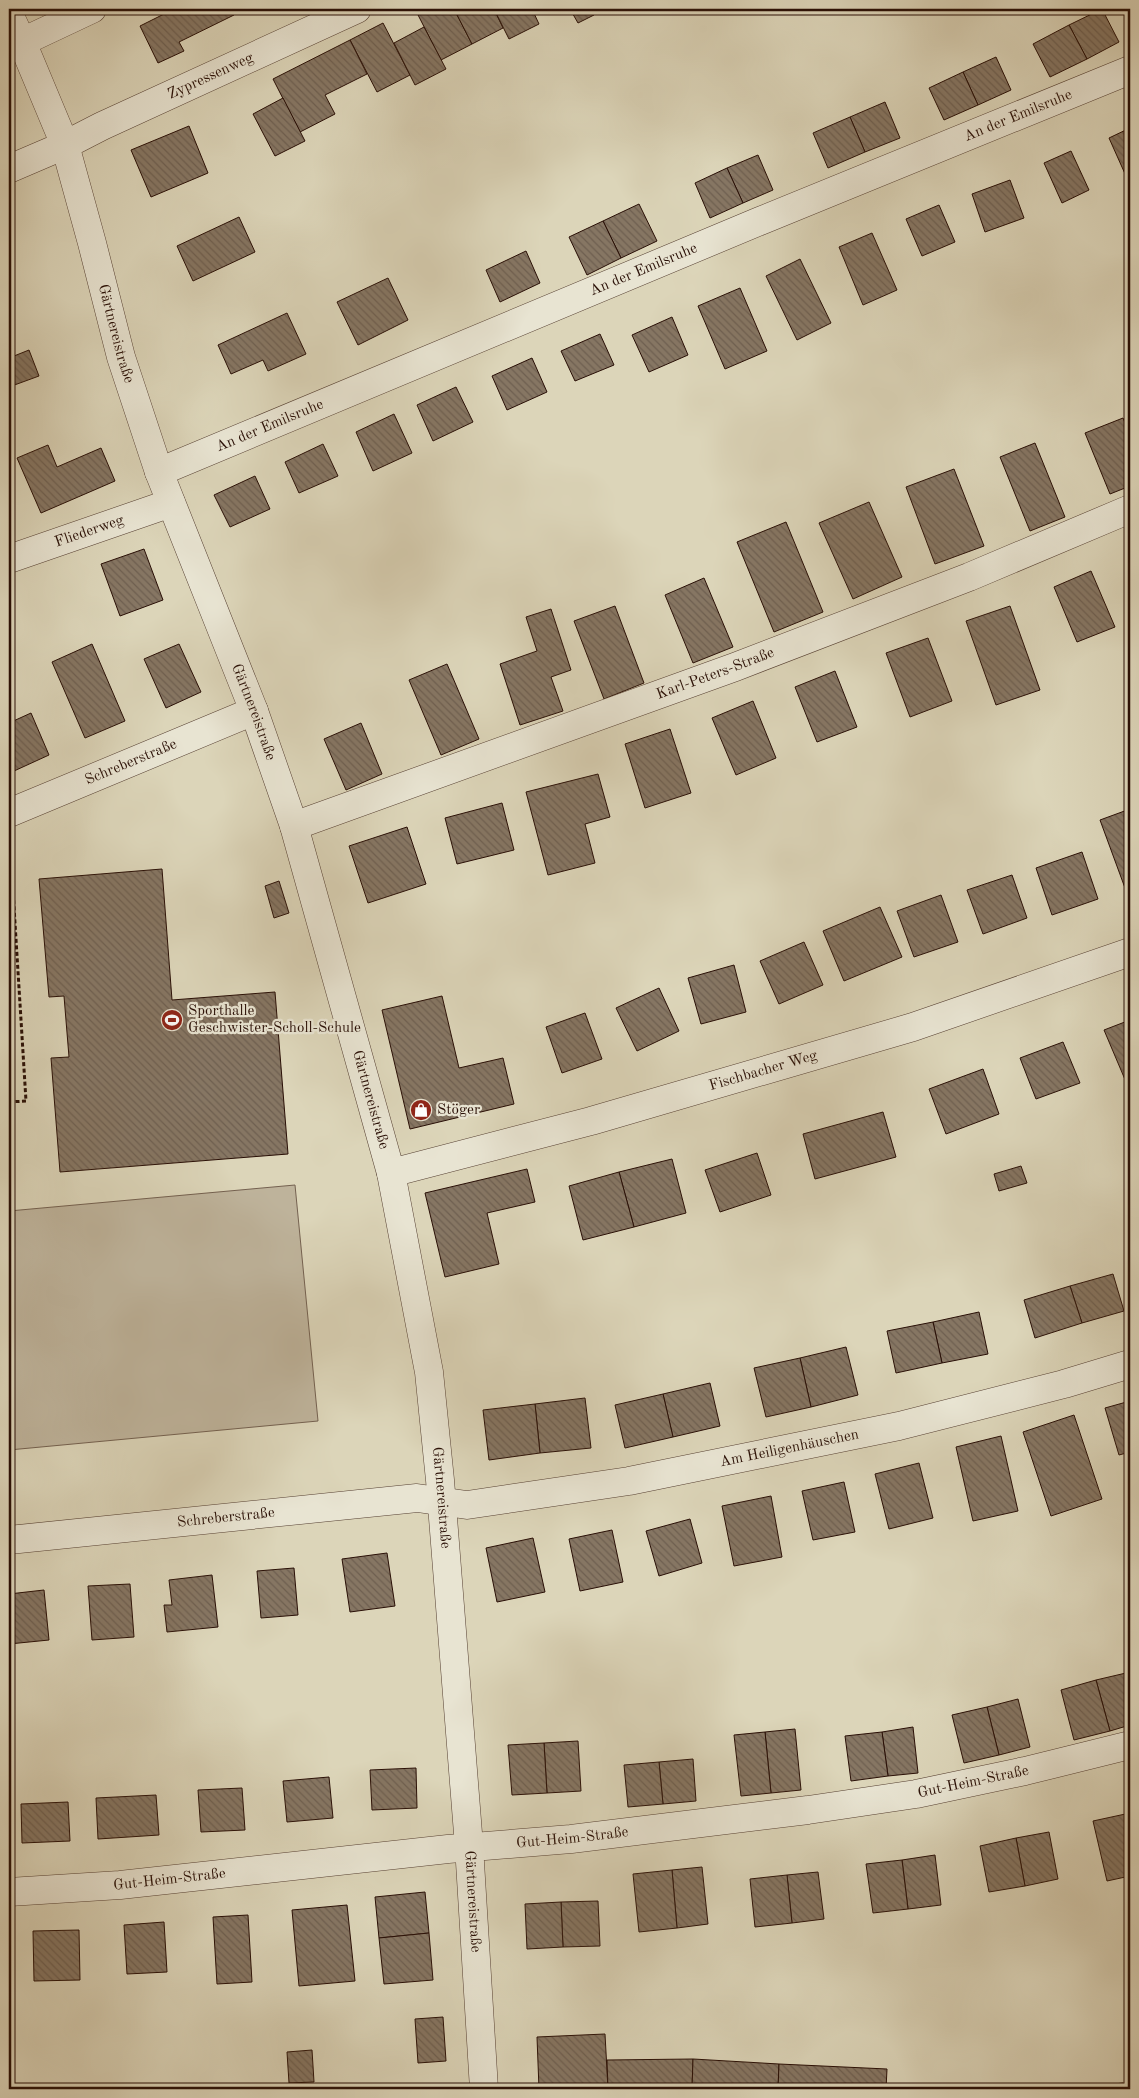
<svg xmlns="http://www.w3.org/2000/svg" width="1139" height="2098" viewBox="0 0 1139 2098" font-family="'Old Standard TT',serif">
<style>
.pitch{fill:#beb39b;stroke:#746150}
.building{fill:url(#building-back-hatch);stroke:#290f06}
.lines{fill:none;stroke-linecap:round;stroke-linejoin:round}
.minor-casing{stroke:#564033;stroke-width:29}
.path{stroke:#290f06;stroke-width:3;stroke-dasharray:4 2.5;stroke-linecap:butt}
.minor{stroke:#e8e4d2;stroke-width:28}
.labels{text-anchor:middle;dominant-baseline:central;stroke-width:4.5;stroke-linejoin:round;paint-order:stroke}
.street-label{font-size:15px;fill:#290f06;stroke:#e8e4d2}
.poi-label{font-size:15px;fill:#290f06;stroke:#e8e4d2;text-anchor:start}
</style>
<defs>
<pattern id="building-back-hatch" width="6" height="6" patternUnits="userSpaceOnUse" patternTransform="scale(1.25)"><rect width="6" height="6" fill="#867663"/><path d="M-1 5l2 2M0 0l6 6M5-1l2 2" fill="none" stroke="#6e5f50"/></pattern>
</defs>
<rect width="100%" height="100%" fill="#dcd5b9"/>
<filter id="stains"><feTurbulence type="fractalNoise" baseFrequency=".004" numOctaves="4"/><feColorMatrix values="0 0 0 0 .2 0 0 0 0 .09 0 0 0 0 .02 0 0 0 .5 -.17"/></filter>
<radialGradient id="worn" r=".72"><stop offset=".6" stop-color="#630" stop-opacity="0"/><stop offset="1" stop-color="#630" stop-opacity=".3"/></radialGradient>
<!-- pitch -->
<polygon class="pitch" points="295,1185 318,1421 9,1450 9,1211"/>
<!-- building -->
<g class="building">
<polygon points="174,9 231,9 234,15 179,42 184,51 158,63 140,26"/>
<polygon points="415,9 454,9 472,44 441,60"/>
<polygon points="454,9 494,9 503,28 472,44"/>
<polygon points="494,9 532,9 539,24 509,39"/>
<polygon points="570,9 591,9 594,15 578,23"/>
<polygon points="1102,9 1119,42 1087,59 1069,25"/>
<polygon points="383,23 410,75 377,92 350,40"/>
<polygon points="1069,25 1087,59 1050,77 1033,44"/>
<polygon points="424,27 446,69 415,85 394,43"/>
<polygon points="350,40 367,74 325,95 335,114 300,132 273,79"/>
<polygon points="996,57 1011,90 978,105 963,72"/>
<polygon points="963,72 978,105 944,120 929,88"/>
<polygon points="283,98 305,141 275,156 253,114"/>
<polygon points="885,102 900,138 865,152 850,117"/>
<polygon points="850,117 865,152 828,168 813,133"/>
<polygon points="189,126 208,173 151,197 131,150"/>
<polygon points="1130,128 1130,185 1109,138"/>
<polygon points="1071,151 1089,190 1062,203 1044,163"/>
<polygon points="758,155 773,190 743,203 727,168"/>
<polygon points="727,168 743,203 710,218 695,183"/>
<polygon points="1010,180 1024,218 985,232 972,194"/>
<polygon points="639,204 657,241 621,258 603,221"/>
<polygon points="939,205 955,242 922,256 906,219"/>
<polygon points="239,217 255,252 193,281 177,246"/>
<polygon points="603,221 621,258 587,275 569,237"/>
<polygon points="872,233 897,290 863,305 839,247"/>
<polygon points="526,251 540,283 500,302 486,270"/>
<polygon points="800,259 831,323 797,340 766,276"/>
<polygon points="388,278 408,320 358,345 337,302"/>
<polygon points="740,288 767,351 725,369 698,306"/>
<polygon points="287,313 306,354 268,371 263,360 231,374 218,345"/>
<polygon points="672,317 688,355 649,372 632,335"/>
<polygon points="600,334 614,365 575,381 561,351"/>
<polygon points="29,350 39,376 9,387 9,358"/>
<polygon points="532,358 547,392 507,410 492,376"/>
<polygon points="456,387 473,422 433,441 417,405"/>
<polygon points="394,414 412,453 373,471 356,432"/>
<polygon points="1123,418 1130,435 1130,486 1110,494 1085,433"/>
<polygon points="1035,443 1065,517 1030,531 1000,457"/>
<polygon points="323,444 338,476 299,493 285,462"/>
<polygon points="48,445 57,467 101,448 115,481 41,513 17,458"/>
<polygon points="954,469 984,546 935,564 906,487"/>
<polygon points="255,476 270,509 230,527 214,495"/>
<polygon points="869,502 902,577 853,599 819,523"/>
<polygon points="786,522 823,612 774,632 737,542"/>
<polygon points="144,549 163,600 120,616 101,564"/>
<polygon points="1091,571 1115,627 1077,642 1054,587"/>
<polygon points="704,578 733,647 693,663 665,595"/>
<polygon points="615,606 644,683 604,699 574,621"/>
<polygon points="1010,606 1040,690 996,705 966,621"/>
<polygon points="551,609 571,670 551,677 563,711 520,725 500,664 537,651 526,617"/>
<polygon points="928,638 952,701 910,717 886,653"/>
<polygon points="92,644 125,721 85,738 52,662"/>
<polygon points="179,644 201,692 166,708 144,659"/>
<polygon points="447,664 479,739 441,755 409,680"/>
<polygon points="835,671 857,727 817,742 795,687"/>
<polygon points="753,701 776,758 736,775 712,718"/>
<polygon points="31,713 49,755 14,771 9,758 9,723"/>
<polygon points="361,723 382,774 346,790 324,739"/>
<polygon points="670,729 691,793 645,808 625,744"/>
<polygon points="598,774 610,817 585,824 595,863 548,875 526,792"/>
<polygon points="502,803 514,850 457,864 445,818"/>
<polygon points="1130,809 1130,886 1125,888 1100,820"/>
<polygon points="407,827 426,884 368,903 349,846"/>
<polygon points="1082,852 1098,899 1052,915 1036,868"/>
<polygon points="162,869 172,1000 275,992 288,1154 60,1172 51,1058 69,1057 64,996 49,997 39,879"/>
<polygon points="1012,875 1027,918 983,934 967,890"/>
<polygon points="279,881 289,913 274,918 265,886"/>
<polygon points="941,895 958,942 914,957 897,911"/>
<polygon points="880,907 902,957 844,981 823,931"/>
<polygon points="804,942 823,985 779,1004 760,961"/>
<polygon points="734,965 746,1012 701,1024 688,978"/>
<polygon points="659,988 679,1031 637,1051 616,1008"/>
<polygon points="442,996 459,1068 503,1058 514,1104 410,1129 382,1010"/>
<polygon points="585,1013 602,1059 562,1073 546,1027"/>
<polygon points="1130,1020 1130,1089 1129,1089 1104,1030"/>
<polygon points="1063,1042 1080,1083 1036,1099 1020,1058"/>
<polygon points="983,1069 999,1114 946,1134 929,1089"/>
<polygon points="883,1112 896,1157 815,1179 803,1134"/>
<polygon points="757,1153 771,1195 720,1212 705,1170"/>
<polygon points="672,1159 686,1213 634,1227 619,1172"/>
<polygon points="1021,1166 1027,1183 999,1191 994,1174"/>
<polygon points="527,1169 535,1202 487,1213 499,1264 445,1277 425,1193"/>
<polygon points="619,1172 634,1227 583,1240 569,1186"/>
<polygon points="1113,1274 1124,1311 1082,1323 1070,1286"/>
<polygon points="1070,1286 1082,1323 1035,1338 1024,1300"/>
<polygon points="979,1312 988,1354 942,1363 933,1322"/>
<polygon points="933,1322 942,1363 896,1373 887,1331"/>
<polygon points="846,1347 858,1395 811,1407 800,1358"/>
<polygon points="800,1358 811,1407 766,1417 754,1368"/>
<polygon points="710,1383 720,1426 673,1437 663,1394"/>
<polygon points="663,1394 673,1437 625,1448 615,1405"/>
<polygon points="585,1398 591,1448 540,1453 535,1404"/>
<polygon points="1130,1401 1130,1452 1119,1455 1105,1408"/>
<polygon points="535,1404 540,1453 489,1460 483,1410"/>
<polygon points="1074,1415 1102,1499 1051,1516 1023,1432"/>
<polygon points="1001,1436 1018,1511 973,1521 956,1447"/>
<polygon points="919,1463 933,1518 889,1529 875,1474"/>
<polygon points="844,1482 855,1532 813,1540 802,1491"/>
<polygon points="771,1496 782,1557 734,1566 722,1506"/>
<polygon points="690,1519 702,1563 659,1576 646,1531"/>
<polygon points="612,1530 623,1582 580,1591 569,1539"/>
<polygon points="533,1538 545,1592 497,1602 486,1548"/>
<polygon points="387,1553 395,1606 350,1612 342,1559"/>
<polygon points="294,1568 298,1615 261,1618 257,1571"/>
<polygon points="212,1575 218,1627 167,1632 164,1605 172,1605 169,1580"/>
<polygon points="130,1584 134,1637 92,1640 88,1586"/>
<polygon points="44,1590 49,1640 9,1644 9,1594"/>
<polygon points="1126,1673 1130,1689 1130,1725 1110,1731 1096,1680"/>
<polygon points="1096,1680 1110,1731 1074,1740 1061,1690"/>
<polygon points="1018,1699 1030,1747 999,1755 987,1707"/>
<polygon points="987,1707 999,1755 964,1763 952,1715"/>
<polygon points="913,1727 918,1773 888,1776 882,1732"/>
<polygon points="795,1729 801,1790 771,1793 765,1732"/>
<polygon points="765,1732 771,1793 741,1796 734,1735"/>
<polygon points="882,1732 888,1776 851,1781 845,1736"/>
<polygon points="578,1741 581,1791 547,1793 544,1743"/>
<polygon points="544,1743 547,1793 512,1795 508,1745"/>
<polygon points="693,1759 696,1801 663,1804 659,1762"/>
<polygon points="659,1762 663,1804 628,1807 624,1765"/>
<polygon points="416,1768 417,1808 372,1810 370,1770"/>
<polygon points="329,1777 333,1818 287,1822 283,1781"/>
<polygon points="242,1788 245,1830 201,1832 198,1790"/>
<polygon points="156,1795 159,1835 98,1839 96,1798"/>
<polygon points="68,1802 70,1841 22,1843 21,1804"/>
<polygon points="1130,1813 1130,1876 1107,1881 1093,1821"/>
<polygon points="1049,1832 1058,1879 1025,1886 1016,1838"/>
<polygon points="1016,1838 1025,1886 989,1892 980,1846"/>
<polygon points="935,1855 941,1905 908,1909 902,1860"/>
<polygon points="902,1860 908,1909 873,1913 866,1864"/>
<polygon points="702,1867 708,1924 677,1928 672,1870"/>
<polygon points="672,1870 677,1928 639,1932 633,1874"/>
<polygon points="818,1872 824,1919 792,1923 787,1875"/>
<polygon points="787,1875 792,1923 755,1927 750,1879"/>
<polygon points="425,1892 429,1933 379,1938 375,1897"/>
<polygon points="598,1901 600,1946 563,1947 561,1902"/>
<polygon points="561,1902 563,1947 527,1949 525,1904"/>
<polygon points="347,1905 355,1981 299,1986 292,1910"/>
<polygon points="248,1915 252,1982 217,1984 213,1917"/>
<polygon points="164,1922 167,1972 127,1974 124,1925"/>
<polygon points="79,1930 80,1980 34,1981 33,1931"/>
<polygon points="429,1933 433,1980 384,1984 379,1938"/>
<polygon points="443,2017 446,2061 418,2063 415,2019"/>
<polygon points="605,2034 608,2089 539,2089 537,2037"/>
<polygon points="312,2050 314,2082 289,2083 287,2052"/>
<polygon points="693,2059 692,2089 608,2089 607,2060"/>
<polygon points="693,2059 779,2064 778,2089 692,2089"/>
<polygon points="779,2064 887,2069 886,2089 778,2089"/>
<polygon points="1123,2083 1124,2089 1068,2089"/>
<polygon points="367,2085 367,2089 312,2089 312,2088"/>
</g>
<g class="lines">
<!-- minor casing -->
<g class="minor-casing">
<g id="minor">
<path id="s1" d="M9,14l13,28 43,103 27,98 29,114 38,115 95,239 40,115 97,347 38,199 11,108 29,366 15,243"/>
<polyline points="22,42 92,9"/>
<path id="s2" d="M9,169l56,-24 37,-19 255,-117"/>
<path id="s3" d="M159,472l601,-251 370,-151"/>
<path id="s4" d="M9,559l162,-56"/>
<path id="s5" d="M9,813l245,-102"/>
<path id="s6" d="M294,826l441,-159 234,-90 161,-68"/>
<path id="s7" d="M391,1173l200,-52 322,-94 217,-75"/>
<path id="s8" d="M9,1540l408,-42 50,7 162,-24 270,-55 165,-42 66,-20"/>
<path id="s9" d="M9,1892l111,-7 328,-36 123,-10 237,-29 108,-16 109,-23 105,-26"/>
</g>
</g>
<!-- path -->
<polyline class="path" points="9,1102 26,1101 10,842"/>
<!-- minor -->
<use href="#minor" class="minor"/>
</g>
<!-- icons -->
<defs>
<g id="stadium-disc" transform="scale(1.125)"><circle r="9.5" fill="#8f2418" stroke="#e8e4d2"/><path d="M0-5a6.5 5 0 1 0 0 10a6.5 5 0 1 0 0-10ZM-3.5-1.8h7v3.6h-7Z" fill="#fff"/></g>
<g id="shop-disc" transform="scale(1.125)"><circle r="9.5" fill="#8f2418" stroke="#e8e4d2"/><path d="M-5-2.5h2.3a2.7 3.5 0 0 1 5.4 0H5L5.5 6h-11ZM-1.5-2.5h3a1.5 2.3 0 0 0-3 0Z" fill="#fff"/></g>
</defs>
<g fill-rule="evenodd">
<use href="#stadium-disc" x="172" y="1020"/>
<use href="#shop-disc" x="421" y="1110"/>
</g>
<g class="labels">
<!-- street labels -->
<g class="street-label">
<text stroke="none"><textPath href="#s2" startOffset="222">Zypressenweg</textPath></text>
<text stroke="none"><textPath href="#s3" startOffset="930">An der Emilsruhe</textPath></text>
<text stroke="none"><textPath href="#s3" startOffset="525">An der Emilsruhe</textPath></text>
<text stroke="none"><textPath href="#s1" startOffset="338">Gärtnereistraße</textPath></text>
<text stroke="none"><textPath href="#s3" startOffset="120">An der Emilsruhe</textPath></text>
<text stroke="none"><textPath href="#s4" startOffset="85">Fliederweg</textPath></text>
<text stroke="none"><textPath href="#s6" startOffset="448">Karl-Peters-Straße</textPath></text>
<text stroke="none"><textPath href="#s1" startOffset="741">Gärtnereistraße</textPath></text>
<text stroke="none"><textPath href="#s5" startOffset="132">Schreberstraße</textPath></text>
<text stroke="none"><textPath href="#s7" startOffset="386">Fischbacher Weg</textPath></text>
<text stroke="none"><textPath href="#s1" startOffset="1146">Gärtnereistraße</textPath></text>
<text stroke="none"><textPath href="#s8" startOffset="788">Am Heiligenhäuschen</textPath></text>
<text stroke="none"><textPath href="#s1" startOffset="1551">Gärtnereistraße</textPath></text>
<text stroke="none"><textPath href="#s8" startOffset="218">Schreberstraße</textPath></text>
<text stroke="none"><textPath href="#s9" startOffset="971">Gut-Heim-Straße</textPath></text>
<text stroke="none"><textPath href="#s9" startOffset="566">Gut-Heim-Straße</textPath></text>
<text stroke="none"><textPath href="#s9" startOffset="161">Gut-Heim-Straße</textPath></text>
<text stroke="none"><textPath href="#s1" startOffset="1956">Gärtnereistraße</textPath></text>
</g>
<!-- poi labels -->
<g class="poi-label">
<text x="188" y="1011">Sporthalle<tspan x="188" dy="17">Geschwister-Scholl-Schule</tspan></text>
<text x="437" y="1110">Stöger</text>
</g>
</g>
<!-- margin -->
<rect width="1139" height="2098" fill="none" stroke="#dcd5b9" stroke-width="30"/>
<rect x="10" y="10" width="1119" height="2078" fill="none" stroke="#290f06" stroke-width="2.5"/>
<rect x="15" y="15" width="1109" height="2068" fill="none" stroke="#290f06"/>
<rect width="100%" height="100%" filter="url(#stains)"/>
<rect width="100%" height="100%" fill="url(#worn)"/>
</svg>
